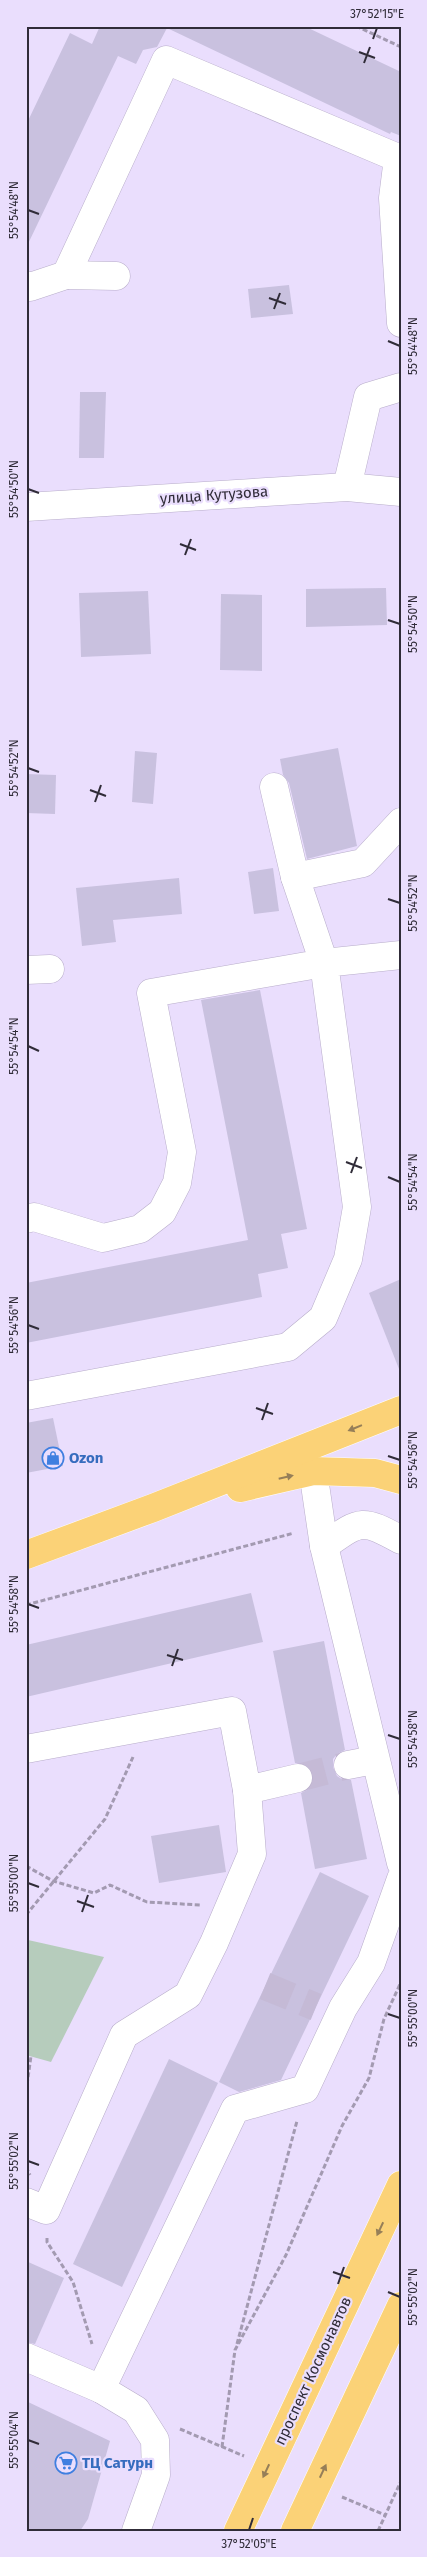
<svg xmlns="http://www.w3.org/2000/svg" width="427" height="2557" viewBox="0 0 427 2557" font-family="'Fira Sans',sans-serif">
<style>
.green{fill:#b6ccbc}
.building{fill:#c9c1df}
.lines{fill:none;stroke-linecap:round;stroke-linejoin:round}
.minor-tunnel{stroke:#c5bad6;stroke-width:28;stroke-dasharray:28 14;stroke-linecap:butt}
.minor-casing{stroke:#b8adca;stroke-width:29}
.major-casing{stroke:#fff;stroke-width:29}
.path{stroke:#a39ab1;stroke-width:3;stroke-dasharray:5 2.5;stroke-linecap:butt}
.minor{stroke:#fff;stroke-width:28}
.major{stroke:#fbd277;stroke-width:28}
.oneway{fill:#967f58}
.ticks{fill:none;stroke:#302c38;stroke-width:2}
.labels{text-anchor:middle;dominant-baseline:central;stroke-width:4.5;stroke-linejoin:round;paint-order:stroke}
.street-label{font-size:15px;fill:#302c38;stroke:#eadefd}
.shop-label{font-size:15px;font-weight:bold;fill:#366cbe;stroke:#eadefd;text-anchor:start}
.neatline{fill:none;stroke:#302c38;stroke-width:2}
.ticks-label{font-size:12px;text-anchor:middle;fill:#302c38}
</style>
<rect width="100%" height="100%" fill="#eadefd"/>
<!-- green -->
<polygon class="green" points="28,1940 104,1957 51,2062 26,2055"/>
<!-- building -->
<g class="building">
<polygon points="100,26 304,26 401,72 401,136 391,132 390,134 167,28 157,47 143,50 136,64 118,56 26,248 26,125 70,33 92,44"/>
<polygon points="289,285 293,314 251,318 248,289"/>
<polygon points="80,392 106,392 104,458 79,458"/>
<polygon points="386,588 387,625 306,627 306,589"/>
<polygon points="148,591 151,654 81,657 79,593"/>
<polygon points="221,594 262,595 262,671 220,670"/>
<polygon points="338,748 357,846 307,859 289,783 283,775 280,759"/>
<polygon points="135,751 157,753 153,804 132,802"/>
<polygon points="26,774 56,775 55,814 26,813"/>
<polygon points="273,868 279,911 254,914 248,872"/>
<polygon points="179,878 182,914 113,920 116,942 82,946 76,888"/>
<polygon points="260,990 307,1229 281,1234 288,1268 258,1274 262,1297 26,1343 26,1283 248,1240 201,1000"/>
<polygon points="401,1279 401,1369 399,1369 369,1293"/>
<polygon points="53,1418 63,1466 26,1473 26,1423"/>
<polygon points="251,1593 263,1642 26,1697 26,1645"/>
<polygon points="324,1641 345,1750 337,1754 333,1759 333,1767 337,1776 343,1780 351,1780 367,1859 315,1869 301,1793 309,1789 313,1783 313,1775 309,1767 303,1763 295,1763 273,1651"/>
<polygon points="219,1825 226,1872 159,1883 151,1836"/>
<polygon points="320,1872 369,1896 281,2080 239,2092 219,2082"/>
<polygon points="169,2059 218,2083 122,2287 73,2264"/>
<polygon points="26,2261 64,2278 35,2344 26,2342"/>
<polygon points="26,2401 110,2441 88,2519 80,2531 26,2531"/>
</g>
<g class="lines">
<!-- minor-tunnel -->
<g class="minor-tunnel">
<polyline points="298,1778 348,1765"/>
<polyline points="265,1986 316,2007"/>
</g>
<!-- minor casing -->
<g class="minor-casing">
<g id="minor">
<polyline points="66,275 116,276"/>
<polyline points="26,285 30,287 66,275 166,60 398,158 393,198 401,323"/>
<polyline points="347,487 368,397 401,387"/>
<polyline points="26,507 347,487 401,492"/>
<polyline points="295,877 363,863 401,822"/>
<polyline points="26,970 50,969"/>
<polyline points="26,1219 34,1217 103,1238 140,1229 162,1212 177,1183 182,1152 151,993 324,963 295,877 274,787"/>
<polyline points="26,1396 288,1347 323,1318 348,1259 357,1207 324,963 401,955"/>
<polyline points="313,1471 324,1546 401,1863"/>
<path d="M324,1546c37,-26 37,-28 77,-6"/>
<polyline points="26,1749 232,1711 247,1790 252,1854 214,1943 188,1995 124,2035 46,2210 26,2202"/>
<polyline points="348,1765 374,1760"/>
<polyline points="247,1790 298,1778"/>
<polyline points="26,2357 101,2389 136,2410 155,2440 156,2475 136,2531"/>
<polyline points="101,2389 235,2109 305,2089 343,2008 371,1963 401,1879"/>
</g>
</g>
<!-- major casing -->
<g class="major-casing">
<g id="major">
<polyline points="240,1488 313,1471 375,1473 401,1480"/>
<polyline points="26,1555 153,1508 401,1410"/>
<polyline points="238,2531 401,2185"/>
<polyline points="295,2531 401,2306"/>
</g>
</g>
<!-- path -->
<g class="path">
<polyline points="356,26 401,47"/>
<polyline points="26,1605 294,1533"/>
<polyline points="26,1866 53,1881 94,1893 110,1885 147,1902 200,1905"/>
<polyline points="26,1915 105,1819 133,1757"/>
<polyline points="26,2092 31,2056"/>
<polyline points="26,2167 30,2175"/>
<polyline points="47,2238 47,2242 73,2282 92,2344"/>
<polyline points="237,2344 297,2121"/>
<polyline points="180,2429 244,2456"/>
<polyline points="222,2447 235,2350 286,2255 342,2126 369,2078 384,2019 401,1982"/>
<polyline points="342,2497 385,2515"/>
<polyline points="378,2531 401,2481"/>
</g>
<!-- minor -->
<use href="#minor" class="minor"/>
<!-- major -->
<use href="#major" class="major"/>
</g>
<!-- one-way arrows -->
<defs><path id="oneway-solid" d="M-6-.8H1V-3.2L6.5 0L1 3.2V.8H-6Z" transform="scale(1.25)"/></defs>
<g class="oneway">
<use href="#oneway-solid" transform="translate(355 1428) rotate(158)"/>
<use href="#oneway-solid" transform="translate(286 1477) rotate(-13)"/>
<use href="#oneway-solid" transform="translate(380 2229) rotate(115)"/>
<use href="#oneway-solid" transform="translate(266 2471) rotate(115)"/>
<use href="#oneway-solid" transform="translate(323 2471) rotate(-65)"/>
</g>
<!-- ticks -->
<path class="ticks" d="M373,39l4,-11M359,52l16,6M364,63l6,-16M28,210l11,4M269,298l17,6M274,309l6,-16M388,341l12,5M28,489l11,4M180,544l16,6M185,555l6,-16M388,620l12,4M28,768l11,4M90,790l16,6M95,802l6,-17M388,899l12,4M28,1046l11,5M346,1162l16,6M351,1173l6,-16M388,1177l12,5M28,1325l11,4M256,1408l17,6M262,1420l6,-17M388,1456l12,4M28,1604l11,4M167,1655l16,5M172,1666l6,-17M388,1735l12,4M28,1883l11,4M77,1901l17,6M82,1912l6,-17M388,2014l12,4M28,2161l11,4M333,2272l17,6M338,2284l6,-17M388,2292l12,5M28,2440l11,4M249,2530l4,-12"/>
<!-- icons -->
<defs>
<g id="shop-ring" transform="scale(1.125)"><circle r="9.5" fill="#eadefd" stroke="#3f7fe0" stroke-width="1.5"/><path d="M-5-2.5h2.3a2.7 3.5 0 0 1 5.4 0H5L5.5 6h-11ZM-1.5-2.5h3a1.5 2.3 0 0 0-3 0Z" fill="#3f7fe0"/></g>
<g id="supermarket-ring" transform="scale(1.125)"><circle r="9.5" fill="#eadefd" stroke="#3f7fe0" stroke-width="1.5"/><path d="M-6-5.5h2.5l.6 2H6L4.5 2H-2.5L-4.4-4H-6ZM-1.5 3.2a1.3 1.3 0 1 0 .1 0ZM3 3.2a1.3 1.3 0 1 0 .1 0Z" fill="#3f7fe0"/></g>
</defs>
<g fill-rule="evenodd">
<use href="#shop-ring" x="53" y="1458"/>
<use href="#supermarket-ring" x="66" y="2463"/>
</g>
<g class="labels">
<!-- street labels -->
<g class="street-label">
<text transform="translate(214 495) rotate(-4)">улица Кутузова</text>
<text transform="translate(313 2371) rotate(-65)">проспект Космонавтов</text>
</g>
<!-- shop labels -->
<g class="shop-label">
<text x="69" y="1458">Ozon</text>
<text x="82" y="2463">ТЦ Сатурн</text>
</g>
</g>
<!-- border -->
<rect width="427" height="2557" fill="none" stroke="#eadefd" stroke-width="55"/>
<rect x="28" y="28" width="372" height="2502" class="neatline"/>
<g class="ticks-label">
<text x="377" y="18">37°52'15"E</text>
<text transform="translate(14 210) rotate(-90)" y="4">55°54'48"N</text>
<text transform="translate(413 346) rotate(-90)" y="4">55°54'48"N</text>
<text transform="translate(14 489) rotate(-90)" y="4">55°54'50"N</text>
<text transform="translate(413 624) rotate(-90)" y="4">55°54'50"N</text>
<text transform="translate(14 768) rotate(-90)" y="4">55°54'52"N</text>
<text transform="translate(413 903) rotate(-90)" y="4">55°54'52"N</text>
<text transform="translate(14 1046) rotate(-90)" y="4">55°54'54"N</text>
<text transform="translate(413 1182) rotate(-90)" y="4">55°54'54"N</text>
<text transform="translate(14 1325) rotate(-90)" y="4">55°54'56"N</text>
<text transform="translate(413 1460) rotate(-90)" y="4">55°54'56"N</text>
<text transform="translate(14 1604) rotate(-90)" y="4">55°54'58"N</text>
<text transform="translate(413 1739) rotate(-90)" y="4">55°54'58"N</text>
<text transform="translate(14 1883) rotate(-90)" y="4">55°55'00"N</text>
<text transform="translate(413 2018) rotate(-90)" y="4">55°55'00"N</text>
<text transform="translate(14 2161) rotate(-90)" y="4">55°55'02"N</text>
<text transform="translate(413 2297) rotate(-90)" y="4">55°55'02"N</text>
<text transform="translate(14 2440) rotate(-90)" y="4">55°55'04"N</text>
<text x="249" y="2548">37°52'05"E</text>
</g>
</svg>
